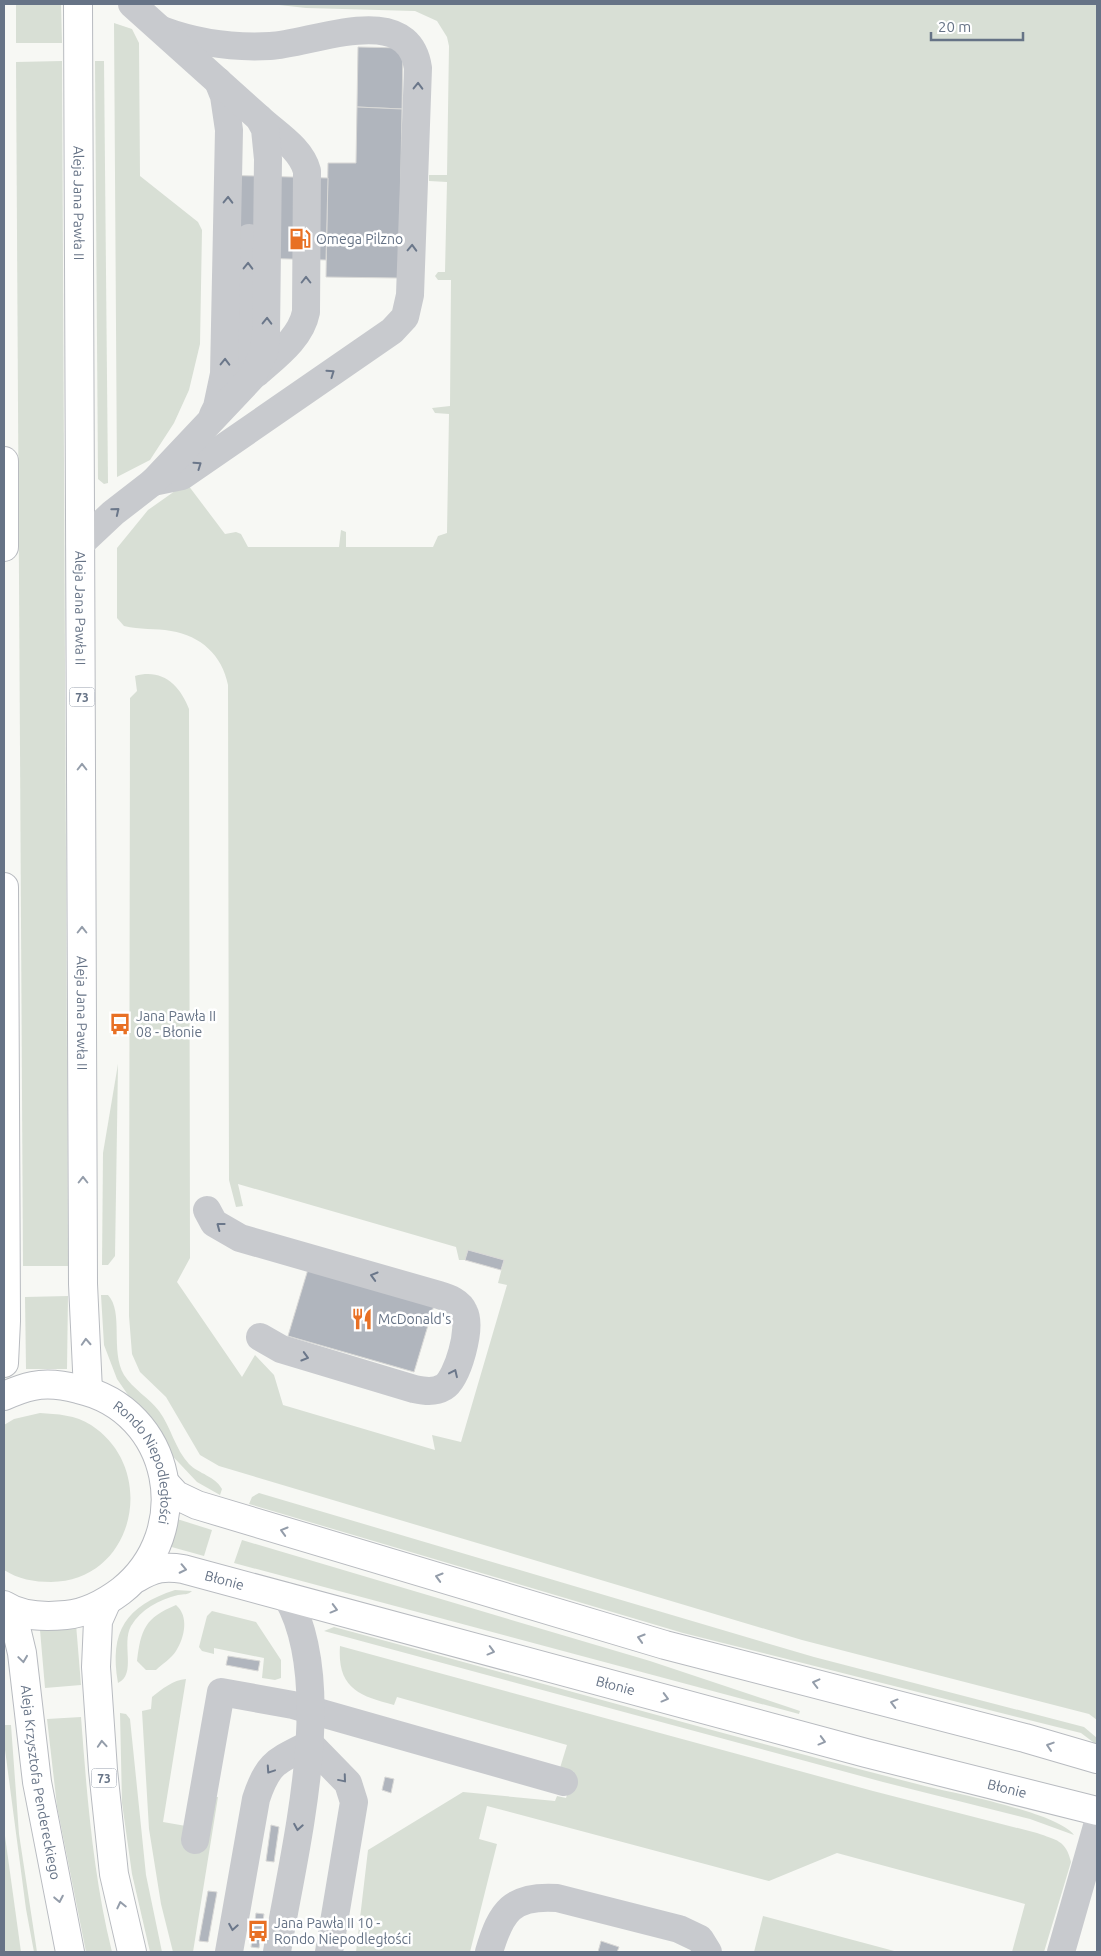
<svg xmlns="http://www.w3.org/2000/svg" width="1101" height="1956" viewBox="0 0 1101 1956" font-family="Ubuntu,sans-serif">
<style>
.green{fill:#d8dfd5}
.building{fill:#b0b5bd;stroke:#d9d9d7}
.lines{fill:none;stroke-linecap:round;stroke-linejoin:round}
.major-casing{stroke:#b8bbc0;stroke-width:30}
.minor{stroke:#c8cace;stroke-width:28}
.major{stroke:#fff;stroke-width:28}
.oneway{stroke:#6b778a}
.oneway2{stroke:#949daa}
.labels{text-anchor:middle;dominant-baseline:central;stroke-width:5;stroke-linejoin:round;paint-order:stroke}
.shield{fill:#fff;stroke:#949daa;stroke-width:1}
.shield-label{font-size:12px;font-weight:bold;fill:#667386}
.street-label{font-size:14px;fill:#667386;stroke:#fff}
.poi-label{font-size:14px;fill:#667386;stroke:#fff;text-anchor:start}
</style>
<rect width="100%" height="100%" fill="#f7f8f4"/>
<!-- green -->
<g class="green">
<polygon points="16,4 61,4 62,43 16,43"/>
<path d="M270,4h827v1716l-8,-6 -287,-74 -583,-174 -19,-11 -34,-58 -26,-25 -8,-18 -3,-38 1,-618 7,-7 -2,-15c27,-8 45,9 54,33l1,549 -13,24 65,95 13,-22 19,20 9,30 152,45 -3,-15 29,7 46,-157 -9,-2 6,-23 -36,-10 -3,10h-6l-3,-13 -218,-63 5,22 -7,1 -7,-27 -1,-495c-6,-30 -27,-49 -57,-54 -16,-3 -31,-1 -47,-5l-7,-8v-70l31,-38 34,-24 6,-1 37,49 11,-2 5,2 7,13h91l2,-17 5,2v15h87l5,-11 9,-3 2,-119 -14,-1 -3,-5 18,-2 1,-126h-13l-3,-4 3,-4h7l2,-90 -18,-1v-6h18l2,-129 -2,-9 -10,-16 -22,-10 -109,-3z"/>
<polygon points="114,23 132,29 139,43 140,176 198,222 202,230 200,344 189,390 174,423 150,460 117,477"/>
<polygon points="62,61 68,1266 23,1266 16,62"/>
<polygon points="95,61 104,61 108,483 104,484 98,479"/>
<polygon points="118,1064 115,1256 108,1265 102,1265 103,1153"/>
<path d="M101,1295h7c16,17 2,56 16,80 9,14 25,23 35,36 12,16 16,38 30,53 10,10 26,12 33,25l-2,6 -23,-13 -33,-35 -47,-68 -13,-34z"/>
<polygon points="68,1296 67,1369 26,1369 25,1297"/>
<path d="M40,1413c17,1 36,2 51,12 68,44 44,156 -40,157 -17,0 -33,-3 -47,-12v-145l10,-6z"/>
<polygon points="259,1493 814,1657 1084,1727 1097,1738 1097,1745 1081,1733 683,1633 249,1504 252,1497"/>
<polygon points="174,1518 212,1530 204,1556 168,1546"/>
<polygon points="242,1540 650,1661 800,1711 799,1714 234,1563"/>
<path d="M175,1590l17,1c-4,4 -8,3 -14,4 -19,5 -37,14 -47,31 -10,18 6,48 -13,57 -9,-52 8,-77 57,-93z"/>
<path d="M176,1605c13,11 9,32 0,46 -4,7 -14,13 -20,19h-10l-9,-9c4,-32 8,-43 39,-56z"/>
<polygon points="212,1611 256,1622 281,1660 281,1678 275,1680 262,1678 264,1658 214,1648 214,1654 202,1651 199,1647 207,1616"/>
<polygon points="76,1624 81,1685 45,1688 40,1630"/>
<path d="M334,1627c195,52 390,108 587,158 31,8 136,27 153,50l-44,-16 -147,-37 -559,-151z"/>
<path d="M340,1646l533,145 164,42c19,7 29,7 34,29l-27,90h-32l13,-48 -188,-51 -68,28 -282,-75 -8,33 18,5 -27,108h-114l12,-102 95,-58 92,9 2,-5 9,2 8,-26 -14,-4 7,-23 -170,-48 -3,8c-35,-9 -57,-17 -54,-59z"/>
<path d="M186,1679l-23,143 23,4 29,-29h3l-25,155h-20l-12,-48 -12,-75 -7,-118 9,-2 1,-12c10,-8 21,-17 34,-18z"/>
<polygon points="120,1713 126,1714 130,1719 146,1875 162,1952 150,1952 132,1874 122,1803"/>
<path d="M81,1717c6,79 12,158 31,235h-26l-29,-146 -10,-87z"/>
<polygon points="5,1725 11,1725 19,1834 37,1952 34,1952 26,1909 4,1742"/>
<polygon points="4,1829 21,1952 4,1952"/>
<polygon points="763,1916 898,1952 754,1952"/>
</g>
<!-- building -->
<g class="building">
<polygon points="358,47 403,48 402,109 357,107"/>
<polygon points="357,107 402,109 399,278 326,277 328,163 356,163"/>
<polygon points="218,175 328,178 326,260 216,257"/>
<polygon points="468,1250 504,1260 501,1270 465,1260"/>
<polygon points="309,1266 435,1302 414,1372 288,1336"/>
<polygon points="228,1656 260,1661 258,1671 226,1665"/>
<polygon points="385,1777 394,1779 391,1793 382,1790"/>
<polygon points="271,1825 279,1827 274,1862 266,1861"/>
<polygon points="208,1891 217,1892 208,1942 199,1941"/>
<polygon points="256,1913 264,1914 259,1948 251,1947"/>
<polygon points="601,1941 619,1947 617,1952 598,1952"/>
</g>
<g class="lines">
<!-- major casing -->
<g class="major-casing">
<g id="major">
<path id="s1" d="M78,4l5,1280 5,107"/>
<polyline points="4,461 4,547"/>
<polyline points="4,887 6,1321 4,1363"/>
<path id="s2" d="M4,1396c9,-4 19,-8 29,-10 14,-3 30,-1 45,3 95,21 118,143 43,202 -16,12 -34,22 -55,24 -21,2 -44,2 -62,-10"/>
<polyline points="165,1483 176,1495 197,1505 665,1645 1025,1738 1097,1759"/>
<path id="s3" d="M137,1578c17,-10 27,-12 46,-9l683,184 231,58"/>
<polyline points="106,1603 98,1621 96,1667 103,1770 114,1874 132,1952"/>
<path id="s4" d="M12,1611l10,42 15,129 33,170"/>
</g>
</g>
<!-- minor -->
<g class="minor">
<path d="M257,373c19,-17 44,-35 49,-61l1,-141c-6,-23 -31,-37 -48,-53"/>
<polyline points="243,375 246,348 249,238"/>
<polyline points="213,415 217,407 224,374 229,130 224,96 218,81"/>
<path d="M153,482l29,-6 210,-145 13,-14 5,-22 8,-227c-10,-68 -105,-24 -148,-22 -37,2 -73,-3 -108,-16"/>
<polyline points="80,544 113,513 153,482 252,377 264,352 266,334 268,159 265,129 259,118 132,4"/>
<path d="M207,1210l7,13 26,15 199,57c10,3 21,7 25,17 8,15 -6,66 -20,75 -10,6 -20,4 -30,2l-133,-40 -21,-12"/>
<polyline points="310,1744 348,1783 354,1802 329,1952"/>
<polyline points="195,1840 221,1692 293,1705 564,1782"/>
<path d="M229,1952l27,-153c12,-37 21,-38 54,-55"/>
<path d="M277,1952c16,-98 61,-266 10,-355"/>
<path d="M489,1952c12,-41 23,-57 68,-54l122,31 21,10 8,13"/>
<polyline points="1061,1952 1097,1826"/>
</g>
<!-- major -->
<use href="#major" class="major"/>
</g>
<!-- one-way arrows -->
<defs><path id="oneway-chevron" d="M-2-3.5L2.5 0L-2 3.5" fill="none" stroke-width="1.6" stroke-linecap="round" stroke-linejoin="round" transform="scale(1.25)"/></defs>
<g class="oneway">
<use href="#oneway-chevron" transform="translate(418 86) rotate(-89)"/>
<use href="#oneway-chevron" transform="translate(228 200) rotate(-89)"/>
<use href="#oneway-chevron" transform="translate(412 248) rotate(-88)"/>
<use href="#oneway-chevron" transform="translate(248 266) rotate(-89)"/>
<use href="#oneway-chevron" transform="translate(306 280) rotate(-90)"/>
<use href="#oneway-chevron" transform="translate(267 321) rotate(-89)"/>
<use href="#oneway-chevron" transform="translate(225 362) rotate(-89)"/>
<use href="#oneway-chevron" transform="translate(331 373) rotate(-35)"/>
<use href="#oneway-chevron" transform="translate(198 465) rotate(-35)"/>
<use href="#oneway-chevron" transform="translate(116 511) rotate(-39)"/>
<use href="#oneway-chevron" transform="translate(220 1226) rotate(-143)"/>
<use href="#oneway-chevron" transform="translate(374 1276) rotate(-164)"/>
<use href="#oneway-chevron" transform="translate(305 1357) rotate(16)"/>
<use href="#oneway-chevron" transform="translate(454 1373) rotate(-65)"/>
<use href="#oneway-chevron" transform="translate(270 1770) rotate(124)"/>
<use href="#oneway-chevron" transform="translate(343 1779) rotate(50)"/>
<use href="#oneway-chevron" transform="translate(298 1827) rotate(100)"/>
<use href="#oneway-chevron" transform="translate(233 1927) rotate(100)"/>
</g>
<g class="oneway2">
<use href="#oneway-chevron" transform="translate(82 767) rotate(-90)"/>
<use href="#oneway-chevron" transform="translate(82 930) rotate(-90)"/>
<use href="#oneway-chevron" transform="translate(83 1180) rotate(-90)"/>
<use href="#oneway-chevron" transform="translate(86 1342) rotate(-93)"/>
<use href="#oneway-chevron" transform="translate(284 1531) rotate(-164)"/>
<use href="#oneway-chevron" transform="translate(183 1569) rotate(12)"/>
<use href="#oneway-chevron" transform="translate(439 1577) rotate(-164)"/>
<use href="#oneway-chevron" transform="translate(334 1609) rotate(15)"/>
<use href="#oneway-chevron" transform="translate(641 1638) rotate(-163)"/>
<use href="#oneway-chevron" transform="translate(491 1651) rotate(15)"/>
<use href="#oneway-chevron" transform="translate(23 1659) rotate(82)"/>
<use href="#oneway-chevron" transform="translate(816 1683) rotate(-166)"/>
<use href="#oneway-chevron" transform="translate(665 1698) rotate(15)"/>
<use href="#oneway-chevron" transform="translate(894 1703) rotate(-165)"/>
<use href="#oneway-chevron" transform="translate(822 1741) rotate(15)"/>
<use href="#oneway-chevron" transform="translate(102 1744) rotate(-94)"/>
<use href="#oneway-chevron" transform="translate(1050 1746) rotate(-162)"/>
<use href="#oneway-chevron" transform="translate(59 1899) rotate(79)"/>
<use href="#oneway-chevron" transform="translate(121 1905) rotate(-103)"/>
</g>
<!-- icons -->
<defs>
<g id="fuel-bare" transform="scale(1.725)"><path d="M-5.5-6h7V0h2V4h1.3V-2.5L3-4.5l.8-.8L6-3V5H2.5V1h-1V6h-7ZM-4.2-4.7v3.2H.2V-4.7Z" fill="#e87024" stroke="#fff" stroke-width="2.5" paint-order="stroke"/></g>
<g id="bus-bare" transform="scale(1.725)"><path d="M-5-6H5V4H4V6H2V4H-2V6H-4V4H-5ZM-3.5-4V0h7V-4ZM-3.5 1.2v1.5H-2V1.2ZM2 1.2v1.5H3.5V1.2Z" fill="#e87024" stroke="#fff" stroke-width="2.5" paint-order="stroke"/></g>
<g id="restaurant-bare" transform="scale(1.725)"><path d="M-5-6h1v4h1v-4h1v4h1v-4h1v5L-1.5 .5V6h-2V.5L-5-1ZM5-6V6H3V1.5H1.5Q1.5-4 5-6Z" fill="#e87024" stroke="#fff" stroke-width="2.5" paint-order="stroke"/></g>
</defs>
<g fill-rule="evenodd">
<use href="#fuel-bare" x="300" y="239"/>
<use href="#bus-bare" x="120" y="1024"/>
<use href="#restaurant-bare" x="362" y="1319"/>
<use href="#bus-bare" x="258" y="1931"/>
</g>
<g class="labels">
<!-- shield labels -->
<g class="shield">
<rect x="69.5" y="687.5" width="25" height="19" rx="4"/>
<rect x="91.5" y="1768.5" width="25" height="19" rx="4"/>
</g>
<g class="shield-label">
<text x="82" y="697">73</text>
<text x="104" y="1778">73</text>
</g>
<!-- street labels -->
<g class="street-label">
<text stroke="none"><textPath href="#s1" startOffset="199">Aleja Jana Pawła II</textPath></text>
<text stroke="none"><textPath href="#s1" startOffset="604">Aleja Jana Pawła II</textPath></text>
<text stroke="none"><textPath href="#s1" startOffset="1009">Aleja Jana Pawła II</textPath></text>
<text stroke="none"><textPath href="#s2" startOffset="185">Rondo Niepodległości</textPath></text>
<text stroke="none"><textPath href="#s3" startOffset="91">Błonie</textPath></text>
<text stroke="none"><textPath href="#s3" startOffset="496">Błonie</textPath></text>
<text stroke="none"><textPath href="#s4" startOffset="174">Aleja Krzysztofa Pendereckiego</textPath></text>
<text stroke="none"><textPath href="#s3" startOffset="901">Błonie</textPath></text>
</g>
<!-- poi labels -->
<g class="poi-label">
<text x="316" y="239">Omega Pilzno</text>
<text x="136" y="1016">Jana Pawła II<tspan x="136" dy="16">08 - Błonie</tspan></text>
<text x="378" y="1319">McDonald's</text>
<text x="274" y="1923">Jana Pawła II 10 -<tspan x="274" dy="16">Rondo Niepodległości</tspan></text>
</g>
</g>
<!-- border -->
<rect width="1101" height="1956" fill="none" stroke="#667386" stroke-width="10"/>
<!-- scale -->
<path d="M931 32v8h92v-8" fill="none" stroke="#667386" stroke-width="2.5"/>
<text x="938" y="32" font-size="15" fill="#667386" stroke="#ffffff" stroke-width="4" paint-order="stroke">20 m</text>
</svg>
